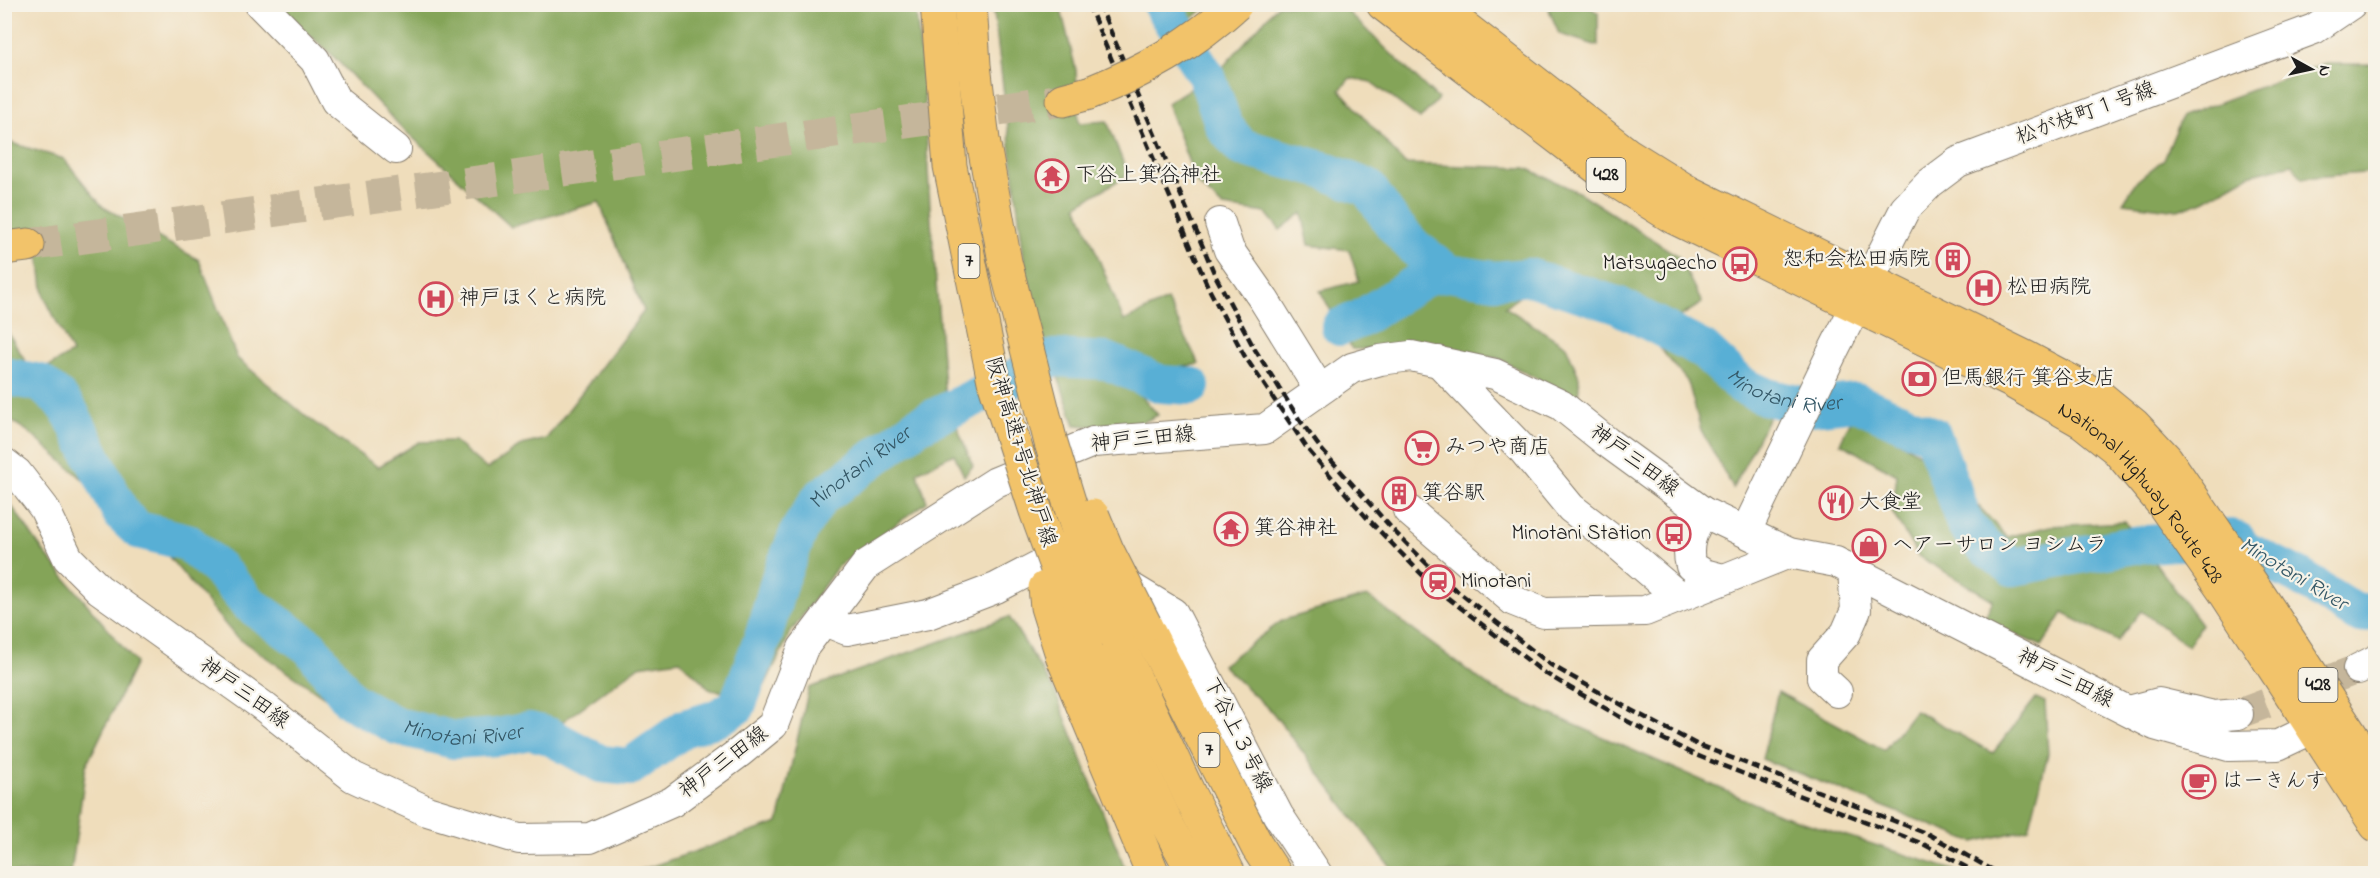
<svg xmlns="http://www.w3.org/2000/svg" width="2380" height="878" viewBox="0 0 2380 878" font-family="'Indie Flower','Klee One',sans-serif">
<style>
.forest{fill:#84a459;stroke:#50603a;stroke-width:1.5}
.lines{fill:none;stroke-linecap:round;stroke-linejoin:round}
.river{stroke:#59afd5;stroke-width:38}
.minor-tunnel{stroke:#c5b69b;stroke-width:30;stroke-dasharray:30 15;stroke-linecap:butt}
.highway-tunnel{stroke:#c5b69b;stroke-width:33;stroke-dasharray:33 16;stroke-linecap:butt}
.minor-casing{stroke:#867c6c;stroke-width:32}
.highway-casing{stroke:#867c6c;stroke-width:35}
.minor{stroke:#fff;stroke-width:30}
.highway{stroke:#f2c36a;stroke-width:33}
.rail{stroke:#1c1c1c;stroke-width:4.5;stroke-dasharray:9 4.5;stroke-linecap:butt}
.highway-bridge-casing{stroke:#867c6c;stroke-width:35;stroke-linecap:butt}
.highway-bridge{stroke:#f2c36a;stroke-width:33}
.labels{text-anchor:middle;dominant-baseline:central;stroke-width:4.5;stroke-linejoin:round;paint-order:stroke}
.shield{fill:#f7f3e8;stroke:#5e5c59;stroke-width:1.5}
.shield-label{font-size:20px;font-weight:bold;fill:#1c1c1c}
.street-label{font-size:21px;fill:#1c1c1c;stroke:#f7f3e8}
.poi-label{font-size:21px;fill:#1c1c1c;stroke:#f7f3e8;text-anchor:start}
.water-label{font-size:22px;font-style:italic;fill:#345766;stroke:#f7f3e8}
</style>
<rect width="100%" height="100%" fill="#f7f3e8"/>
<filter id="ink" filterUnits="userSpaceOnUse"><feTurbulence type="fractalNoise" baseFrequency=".0167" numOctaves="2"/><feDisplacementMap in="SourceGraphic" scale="12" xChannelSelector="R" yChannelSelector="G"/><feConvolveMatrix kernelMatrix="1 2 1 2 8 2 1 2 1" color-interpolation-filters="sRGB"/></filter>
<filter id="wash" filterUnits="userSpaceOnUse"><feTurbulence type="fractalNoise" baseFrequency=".008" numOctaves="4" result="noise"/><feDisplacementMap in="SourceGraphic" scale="24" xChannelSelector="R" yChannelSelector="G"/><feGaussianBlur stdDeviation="1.35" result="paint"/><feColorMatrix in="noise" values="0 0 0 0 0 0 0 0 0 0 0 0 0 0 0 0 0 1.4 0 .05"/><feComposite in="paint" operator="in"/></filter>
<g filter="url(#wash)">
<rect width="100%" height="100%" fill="#efddbb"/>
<!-- forest -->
<g class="forest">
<polygon points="276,5 915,5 923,72 930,207 945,397 973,466 964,476 954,454 917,472 927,502 837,567 791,632 759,697 711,690 680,660 639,666 562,722 463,728 345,711 235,636 158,544 26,430 5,417 4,326 34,375 72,353 44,296 36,231 5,231 5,143 12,143 64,159 103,207 199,260 237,358 308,418 378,467 419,442 454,441 487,469 522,445 546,439 644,311 599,202 511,227 401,127 331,54"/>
<polygon points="993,5 1060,5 1076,70 1079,123 1107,121 1128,175 1077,205 1124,321 1167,300 1199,364 1126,378 1158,415 1129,429 1075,425 1028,292"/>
<polygon points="1167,5 1208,5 1183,27"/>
<polygon points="1278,5 1336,5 1346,10 1438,99 1420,119 1371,82 1350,78 1340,90 1405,164 1526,168 1580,193 1678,256 1702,303 1672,322 1691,351 1745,401 1773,409 1733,488 1701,430 1688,382 1648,334 1616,289 1556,270 1505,307 1566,346 1579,377 1579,401 1498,358 1423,350 1352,349 1320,291 1359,281 1349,250 1309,245 1302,213 1280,230 1266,213 1223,207 1196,182 1167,103 1222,68"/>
<polygon points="1547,5 1586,5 1598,13 1598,46 1559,34"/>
<polygon points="2322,64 2375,64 2375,172 2302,178 2292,164 2249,175 2203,201 2178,210 2123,203 2137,181 2164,159 2182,116"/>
<polygon points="1854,414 1920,454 1950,448 1972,499 2007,537 2050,526 2125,522 2201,624 2188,646 2141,611 2117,641 2063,613 2042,646 1983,621 1993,600 1918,556 1892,512 1897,475 1840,443"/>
<polygon points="4,495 43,551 136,663 86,766 71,873 5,873"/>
<polygon points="1367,596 1493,689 1781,815 1954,870 1955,873 1395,873 1273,713 1222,665 1283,620"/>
<polygon points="1009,617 1055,692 1127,873 632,873 778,823 809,688"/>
<polygon points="1778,692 1884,750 1915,710 1993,753 2036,698 2045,702 2048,754 2029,829 1974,842 1762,759"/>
</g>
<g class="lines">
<!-- river -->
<g class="river">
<polyline points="1161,4 1207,77 1224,126 1241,147 1323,170 1368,188 1393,224 1415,248 1448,273"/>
<path id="s1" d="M1340,327l20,-8 68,-43 20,-3 46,7 35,-3 88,28 87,45 37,35 26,12 43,10 46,-5 77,34 32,88 19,22 29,21 121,-22 97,-7 7,3 3,7 57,28 60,38 18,-3"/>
<path id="s2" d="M4,376l36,7 19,15 12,16 51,101 16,15 49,12 33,28 28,33 62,44 41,54 46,25 57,14 44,-3 32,-6 19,5 52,28 29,3 55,-39 33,-10 19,-12 27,-71 16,-57 20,-49 20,-31 97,-72 137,-68 53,3 54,23 30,2"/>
</g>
</g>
</g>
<g filter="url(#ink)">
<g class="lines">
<!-- minor-tunnel -->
<polyline class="minor-tunnel" points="2238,714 2358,669"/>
<!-- highway-tunnel -->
<polyline class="highway-tunnel" points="28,245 1063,100"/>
<!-- minor casing -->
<g class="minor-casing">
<g id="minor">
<polyline points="260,4 315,60 336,101 396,149"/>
<polyline points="1220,223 1229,250 1264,300 1319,389"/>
<polyline points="1438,361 1524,451 1571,508 1614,541 1678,596"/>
<polyline points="4,463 17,473 44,508 68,558 99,589 263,706 353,777 427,811 519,839 590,838 672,802 740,752 773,725 803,648 866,565 996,482 1093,442 1265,429 1352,368 1380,360 1411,356 1495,374 1561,405 1607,442 1703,512 1789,553 1836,562 2155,725 2229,746 2278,745 2314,728"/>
<polyline points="1408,510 1514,601 1544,613 1645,611 1789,553"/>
<path d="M1703,512c-10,18 -18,33 -12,54l13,8 19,5"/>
<polyline points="1746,531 1833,351 1905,209 1930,183 1958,162 2314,29 2351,4"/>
<polyline points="1115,578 1173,613 1278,815 1317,874"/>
<polyline points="825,621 847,630 928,614 996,588 1067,551 1073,554"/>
<polyline points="2358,669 2376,660"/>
<polyline points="1837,692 1822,678 1822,660 1846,633 1856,610 1853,571"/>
<polyline points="2129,711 2159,703 2214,716 2238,714"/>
</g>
</g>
<!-- highway casing -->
<g class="highway-casing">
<g id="highway">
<path id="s3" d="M1383,4l228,174 62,39 338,164 72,41 34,27 46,55 61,87 152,234"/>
<polyline points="1434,4 1627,154 1688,192 2025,357 2100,397 2134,425 2166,459 2260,596 2376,773"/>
<polyline points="1063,100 1089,93"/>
<polyline points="4,248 28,245"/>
<polyline points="1145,625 1258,848 1275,874"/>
<polyline points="1117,640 1190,796 1229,874"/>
<polyline points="1085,646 1166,822 1194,874"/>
<polyline points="1063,658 1153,874"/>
</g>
</g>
<!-- minor -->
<use href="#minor" class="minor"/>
<!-- highway -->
<use href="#highway" class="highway"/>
<!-- rail -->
<g class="rail">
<polyline points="1088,4 1208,287 1244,355 1309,451 1367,518 1434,587 1543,672 1627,721 1693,754 1923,844 1979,874"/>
<polyline points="1099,4 1215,275 1254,348 1299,419 1321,449 1395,532 1442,579 1551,665 1631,710 1696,744 1928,834 2000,874"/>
</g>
<!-- highway-bridge casing -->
<g class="highway-bridge-casing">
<g id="highway-bridge">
<polyline points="937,4 950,166 994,381 1036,511 1085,646"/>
<polyline points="970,4 974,65 983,140 1005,262 1051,443 1087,560 1117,640"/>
<path d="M1089,93c56,-22 102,-48 147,-89"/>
<polyline points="1093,516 1107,550 1145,625"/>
<polyline points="1045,588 1047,607 1063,658"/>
</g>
</g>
<!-- highway-bridge -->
<use href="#highway-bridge" class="highway-bridge"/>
</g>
</g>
<!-- icons -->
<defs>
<g id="temple-ring" transform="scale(1.725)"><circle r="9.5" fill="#f7f3e8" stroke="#d1495b" stroke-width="1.5"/><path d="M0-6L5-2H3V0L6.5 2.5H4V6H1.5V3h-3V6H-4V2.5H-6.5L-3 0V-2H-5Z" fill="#d1495b"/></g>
<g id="building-ring" transform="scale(1.725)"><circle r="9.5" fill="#f7f3e8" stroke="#d1495b" stroke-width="1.5"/><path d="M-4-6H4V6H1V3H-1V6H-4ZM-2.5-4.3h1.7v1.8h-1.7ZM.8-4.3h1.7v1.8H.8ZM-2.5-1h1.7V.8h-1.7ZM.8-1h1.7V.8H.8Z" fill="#d1495b"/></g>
<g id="bus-ring" transform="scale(1.725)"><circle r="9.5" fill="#f7f3e8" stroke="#d1495b" stroke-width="1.5"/><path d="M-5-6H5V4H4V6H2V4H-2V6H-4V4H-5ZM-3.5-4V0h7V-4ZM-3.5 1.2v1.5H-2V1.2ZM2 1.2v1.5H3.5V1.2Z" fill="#d1495b"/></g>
<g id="hospital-ring" transform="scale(1.725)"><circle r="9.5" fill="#f7f3e8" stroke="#d1495b" stroke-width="1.5"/><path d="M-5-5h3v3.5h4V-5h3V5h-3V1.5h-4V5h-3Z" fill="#d1495b"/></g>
<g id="bank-ring" transform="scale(1.725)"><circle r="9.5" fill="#f7f3e8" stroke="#d1495b" stroke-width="1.5"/><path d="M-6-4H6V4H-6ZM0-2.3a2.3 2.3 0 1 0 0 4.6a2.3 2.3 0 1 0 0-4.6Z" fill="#d1495b"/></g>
<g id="supermarket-ring" transform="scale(1.725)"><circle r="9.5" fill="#f7f3e8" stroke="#d1495b" stroke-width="1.5"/><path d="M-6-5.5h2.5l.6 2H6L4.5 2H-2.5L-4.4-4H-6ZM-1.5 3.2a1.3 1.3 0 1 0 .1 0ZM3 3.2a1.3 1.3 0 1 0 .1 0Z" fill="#d1495b"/></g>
<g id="restaurant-ring" transform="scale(1.725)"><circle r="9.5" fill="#f7f3e8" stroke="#d1495b" stroke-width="1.5"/><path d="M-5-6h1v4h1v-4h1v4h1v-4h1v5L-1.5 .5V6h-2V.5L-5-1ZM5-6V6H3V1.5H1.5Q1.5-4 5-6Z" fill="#d1495b"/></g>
<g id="shop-ring" transform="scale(1.725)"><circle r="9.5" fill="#f7f3e8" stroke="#d1495b" stroke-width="1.5"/><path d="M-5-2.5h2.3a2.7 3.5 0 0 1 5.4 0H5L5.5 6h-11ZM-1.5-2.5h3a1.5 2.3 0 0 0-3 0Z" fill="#d1495b"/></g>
<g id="station-ring" transform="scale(1.725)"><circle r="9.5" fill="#f7f3e8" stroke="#d1495b" stroke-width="1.5"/><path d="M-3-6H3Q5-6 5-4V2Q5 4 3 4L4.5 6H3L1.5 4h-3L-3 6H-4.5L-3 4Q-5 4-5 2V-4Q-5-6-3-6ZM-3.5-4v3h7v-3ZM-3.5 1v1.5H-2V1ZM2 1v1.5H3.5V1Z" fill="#d1495b"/></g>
<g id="cafe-ring" transform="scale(1.725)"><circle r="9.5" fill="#f7f3e8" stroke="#d1495b" stroke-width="1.5"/><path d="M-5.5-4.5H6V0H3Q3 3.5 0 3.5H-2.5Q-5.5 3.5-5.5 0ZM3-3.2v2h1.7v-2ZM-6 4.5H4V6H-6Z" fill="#d1495b"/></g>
</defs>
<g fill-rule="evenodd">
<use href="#temple-ring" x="1052" y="176"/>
<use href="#building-ring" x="1953" y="260"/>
<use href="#bus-ring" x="1740" y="264"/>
<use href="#hospital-ring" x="1984" y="288"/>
<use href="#hospital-ring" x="436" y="299"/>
<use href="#bank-ring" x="1919" y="379"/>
<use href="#supermarket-ring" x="1422" y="448"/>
<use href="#building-ring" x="1399" y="494"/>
<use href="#restaurant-ring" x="1836" y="503"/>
<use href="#temple-ring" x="1231" y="529"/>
<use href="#bus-ring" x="1674" y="534"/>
<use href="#shop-ring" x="1869" y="546"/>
<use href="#station-ring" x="1438" y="582"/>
<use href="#cafe-ring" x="2199" y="782"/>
</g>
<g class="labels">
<!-- shield labels -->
<g class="shield">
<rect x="1586.5" y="158" width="39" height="34" rx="4.5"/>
<rect x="958.5" y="244" width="21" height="34" rx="4.5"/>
<rect x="2298.5" y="668" width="39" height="34" rx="4.5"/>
<rect x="1198.5" y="733" width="21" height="34" rx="4.5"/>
</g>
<g class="shield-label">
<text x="1606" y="175">428</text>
<text x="969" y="261">7</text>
<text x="2318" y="685">428</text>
<text x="1209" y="750">7</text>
</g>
<!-- street labels -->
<g class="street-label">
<text transform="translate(2086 114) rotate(-20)">松が枝町１号線</text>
<text transform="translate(1143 440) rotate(-6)">神戸三田線</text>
<text transform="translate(1020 452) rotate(73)">阪神高速7号北神戸線</text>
<text transform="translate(1634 461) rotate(37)">神戸三田線</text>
<text stroke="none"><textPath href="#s3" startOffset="910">National Highway Route 428</textPath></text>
<text transform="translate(2065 679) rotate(27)">神戸三田線</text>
<text transform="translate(244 694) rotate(36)">神戸三田線</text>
<text transform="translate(1237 735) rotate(63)">下谷上３号線</text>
<text transform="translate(724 763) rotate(-37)">神戸三田線</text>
</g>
<!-- poi labels -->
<g class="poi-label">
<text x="1075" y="176">下谷上箕谷神社</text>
<text x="1930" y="260" text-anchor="end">恕和会松田病院</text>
<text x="1717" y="264" text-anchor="end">Matsugaecho</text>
<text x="2007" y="288">松田病院</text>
<text x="459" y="299">神戸ほくと病院</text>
<text x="1942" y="379">但馬銀行 箕谷支店</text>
<text x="1445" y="448">みつや商店</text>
<text x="1422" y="494">箕谷駅</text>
<text x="1859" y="503">大食堂</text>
<text x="1254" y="529">箕谷神社</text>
<text x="1651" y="534" text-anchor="end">Minotani Station</text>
<text x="1892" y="546">ヘアーサロン ヨシムラ</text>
<text x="1461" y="582">Minotani</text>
<text x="2222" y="782">はーきんす</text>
</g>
<!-- water labels -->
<g class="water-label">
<text stroke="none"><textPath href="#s1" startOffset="489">Minotani River</textPath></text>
<text stroke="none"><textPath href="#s2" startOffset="1192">Minotani River</textPath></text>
<text transform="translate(2293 575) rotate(31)">Minotani River</text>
<text stroke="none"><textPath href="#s2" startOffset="616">Minotani River</textPath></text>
</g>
</g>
<!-- margin -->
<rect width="2380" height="878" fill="none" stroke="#f7f3e8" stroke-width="24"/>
<!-- north arrow -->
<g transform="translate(2311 69) rotate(98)" stroke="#f7f3e8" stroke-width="4.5" paint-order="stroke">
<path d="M0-4.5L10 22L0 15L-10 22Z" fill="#1c1c1c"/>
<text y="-9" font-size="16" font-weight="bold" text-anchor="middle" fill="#1c1c1c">N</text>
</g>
</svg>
